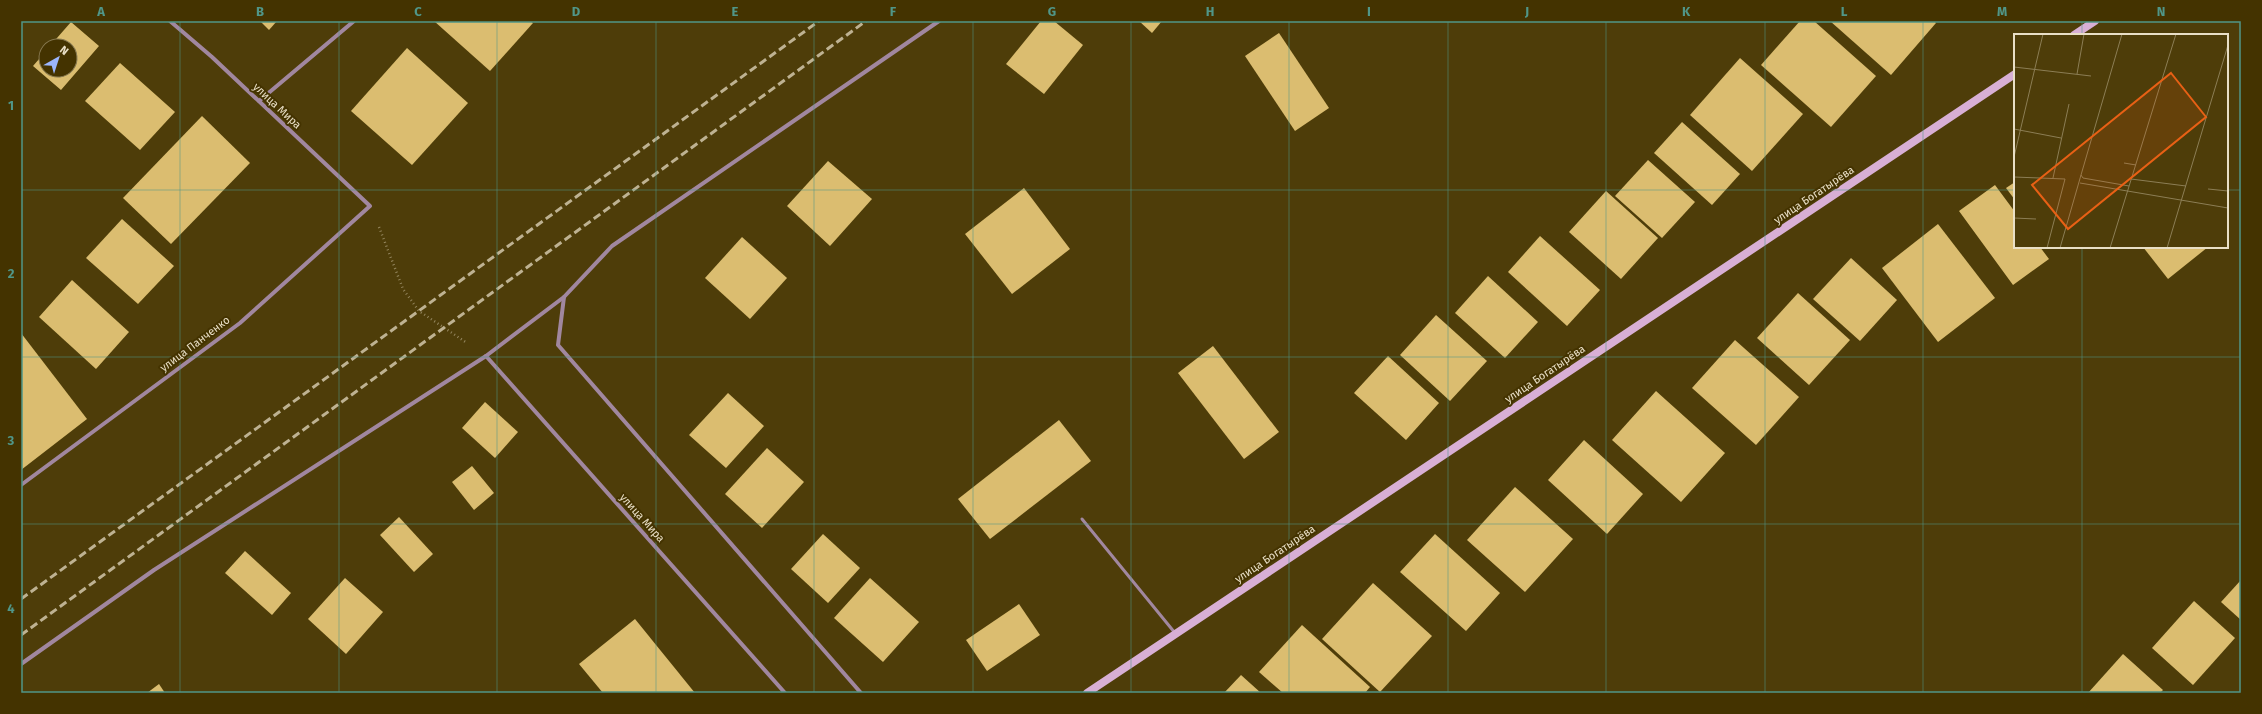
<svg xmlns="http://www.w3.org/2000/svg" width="2262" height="714" viewBox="0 0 2262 714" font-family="'Fira Sans',sans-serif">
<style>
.building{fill:#dbbd70}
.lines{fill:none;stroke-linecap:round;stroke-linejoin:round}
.path{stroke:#93855d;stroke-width:2.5;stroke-dasharray:1 3;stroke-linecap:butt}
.lane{stroke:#a1879f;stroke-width:3}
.street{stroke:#a1879f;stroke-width:4}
.secondary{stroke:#d8afd5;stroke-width:8}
.rail{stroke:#beb292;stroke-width:3;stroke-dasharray:8 4;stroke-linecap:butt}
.grid{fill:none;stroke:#509688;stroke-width:1;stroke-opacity:0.55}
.labels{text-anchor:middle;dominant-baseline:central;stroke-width:4;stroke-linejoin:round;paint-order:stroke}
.street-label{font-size:11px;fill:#e9dfc6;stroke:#430}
.inset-road{fill:none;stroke:#8c7e55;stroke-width:1}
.view{fill:#e86015;fill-opacity:0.15;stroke:#e86015;stroke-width:2}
.inset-edge{fill:none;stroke:#e9dfc6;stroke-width:2}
.neatline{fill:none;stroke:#509688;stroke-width:1.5}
.grid-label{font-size:13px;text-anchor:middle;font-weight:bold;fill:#509688}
</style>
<rect width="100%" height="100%" fill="#4e3d09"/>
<!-- building -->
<g class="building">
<polygon points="260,21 277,21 269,30"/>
<polygon points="434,21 530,21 533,23 490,71"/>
<polygon points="1041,21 1054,21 1083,45 1044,94 1006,64"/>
<polygon points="1139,21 1162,21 1152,33"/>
<polygon points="1800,21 1814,21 1876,76 1831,127 1761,65"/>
<polygon points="1830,21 1934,21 1936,23 1891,75"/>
<polygon points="71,22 99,46 61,90 33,66 46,51 46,70 70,70 70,46 50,46"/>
<polygon points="1279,33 1329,108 1295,131 1245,56"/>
<polygon points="407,48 468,103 412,165 351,111"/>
<polygon points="1740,58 1803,114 1752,171 1690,115"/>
<polygon points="120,63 175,112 140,150 85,101"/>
<polygon points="202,116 250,163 171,244 123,198"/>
<polygon points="1682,122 1740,174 1712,205 1654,153"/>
<polygon points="1648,160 1695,202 1662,238 1615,196"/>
<polygon points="828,161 872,199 830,246 787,206"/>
<polygon points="2015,182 2015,200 2006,188"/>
<polygon points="1995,185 2015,212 2015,247 2040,247 2049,259 2013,285 1959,211"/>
<polygon points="1024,188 1070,249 1012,294 965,234"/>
<polygon points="1606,191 1658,238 1621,279 1569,232"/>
<polygon points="122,219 174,266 138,304 86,258"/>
<polygon points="1938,224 1995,298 1938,342 1882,268"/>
<polygon points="1540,236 1600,290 1567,326 1508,272"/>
<polygon points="742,237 787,278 750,319 705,278"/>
<polygon points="2143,247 2208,247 2168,279"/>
<polygon points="1851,258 1897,300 1860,341 1813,299"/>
<polygon points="1488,276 1538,322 1505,358 1455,313"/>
<polygon points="72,280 129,332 96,369 39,317"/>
<polygon points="1798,293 1850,340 1809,385 1757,338"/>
<polygon points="1436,315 1487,361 1450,401 1400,355"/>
<polygon points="21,333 87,419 21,470"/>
<polygon points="1735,340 1799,397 1756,445 1692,388"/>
<polygon points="1213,346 1279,432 1244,459 1178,373"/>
<polygon points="1388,356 1439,403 1406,440 1354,393"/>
<polygon points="1656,391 1725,453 1681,502 1612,440"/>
<polygon points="728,393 764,426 726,468 689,435"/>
<polygon points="485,402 518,432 495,458 462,428"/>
<polygon points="1059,420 1091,461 990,539 958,499"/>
<polygon points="1584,440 1643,494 1607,534 1548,480"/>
<polygon points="767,448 804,482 762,528 725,494"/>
<polygon points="472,466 494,493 474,510 452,482"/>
<polygon points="1515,487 1573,539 1525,592 1467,540"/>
<polygon points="399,517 433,554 414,572 380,535"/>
<polygon points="823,534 860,568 828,603 791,569"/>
<polygon points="1435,534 1500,593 1466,631 1400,572"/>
<polygon points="245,551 291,593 272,615 225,573"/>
<polygon points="345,578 383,612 346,654 308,619"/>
<polygon points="870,578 919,622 883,662 834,618"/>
<polygon points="2241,580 2241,620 2221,602"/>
<polygon points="1373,583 1432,636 1380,692 1322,639"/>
<polygon points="2194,601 2235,638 2193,685 2152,648"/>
<polygon points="1019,604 1040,635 987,671 966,640"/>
<polygon points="635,619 695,693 603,693 579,664"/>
<polygon points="1302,625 1370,687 1365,693 1283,693 1259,672"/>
<polygon points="2123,654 2163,690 2160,693 2088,693"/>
<polygon points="1241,675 1261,693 1224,693"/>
<polygon points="159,684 165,693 147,693"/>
</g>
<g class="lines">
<!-- path -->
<polyline class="path" points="379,227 403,289 419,311 467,343"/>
<!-- lane -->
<polyline class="lane" points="1082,519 1175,633"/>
<!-- street -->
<g class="street">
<polyline points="259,101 354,21"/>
<polyline points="486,356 785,693"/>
<polyline points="21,485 240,323 370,206 212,57 170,21"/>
<polyline points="21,664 154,570 486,356 564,297"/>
<polyline points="861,693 558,345 564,297 612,246 939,21"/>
</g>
<!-- secondary -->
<g class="secondary">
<polyline points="2074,35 2095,21"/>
<polyline points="1087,693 2015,74"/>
</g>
<!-- rail -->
<g class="rail">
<polyline points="21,599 819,21"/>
<polyline points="21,635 866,21"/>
</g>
</g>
<!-- grid -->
<path class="grid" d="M180,21v672M339,21v672M497,21v672M656,21v672M814,21v672M973,21v672M1131,21v672M1289,21v672M1448,21v672M1606,21v672M1765,21v672M1923,21v672M2082,21v14M21,190h1994M2227,190h14M2082,247v446M21,357h2220M21,524h2220"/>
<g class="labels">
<!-- street labels -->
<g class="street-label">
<text transform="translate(277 106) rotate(43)">улица Мира</text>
<text transform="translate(1814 195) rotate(-34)">улица Богатырёва</text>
<text transform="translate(195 344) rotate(-37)">улица Панченко</text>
<text transform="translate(1545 374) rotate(-34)">улица Богатырёва</text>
<text transform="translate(642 518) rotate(48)">улица Мира</text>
<text transform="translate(1275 554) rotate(-34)">улица Богатырёва</text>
</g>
</g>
<!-- overview -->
<g transform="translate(2014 34)">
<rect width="214" height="214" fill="#4e3d09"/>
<path class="inset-road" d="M108,0l-41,141 2,3 46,8M0,33l77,9M63,40l7,-40M0,95l47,9M0,123l29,-123M110,129l12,2M0,143l51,2 -18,69M39,144l16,-74M117,145l55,7M66,149l148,25M194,155l20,2M0,184l22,1M46,214l21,-73M96,214l66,-214M153,214l61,-203"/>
<path class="view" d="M157,39l35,44 -138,112 -36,-44z"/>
<rect width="214" height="214" class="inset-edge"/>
</g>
<!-- border -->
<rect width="2262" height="714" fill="none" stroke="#443300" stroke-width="44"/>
<!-- north arrow -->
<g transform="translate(58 58) rotate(39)"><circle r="19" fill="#443300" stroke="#86784f"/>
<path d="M0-3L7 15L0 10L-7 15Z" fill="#9bb5fd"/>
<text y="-6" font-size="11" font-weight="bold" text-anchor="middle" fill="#e9dfc6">N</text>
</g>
<rect x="22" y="22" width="2218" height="670" class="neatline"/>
<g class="grid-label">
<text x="101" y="16">A</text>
<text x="260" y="16">B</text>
<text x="418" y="16">C</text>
<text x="576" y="16">D</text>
<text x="735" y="16">E</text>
<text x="893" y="16">F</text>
<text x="1052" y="16">G</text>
<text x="1210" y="16">H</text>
<text x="1369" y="16">I</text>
<text x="1527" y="16">J</text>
<text x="1686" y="16">K</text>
<text x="1844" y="16">L</text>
<text x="2002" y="16">M</text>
<text x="2161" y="16">N</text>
<text x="11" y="110">1</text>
<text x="11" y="278">2</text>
<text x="11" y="445">3</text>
<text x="11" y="613">4</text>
</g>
</svg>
